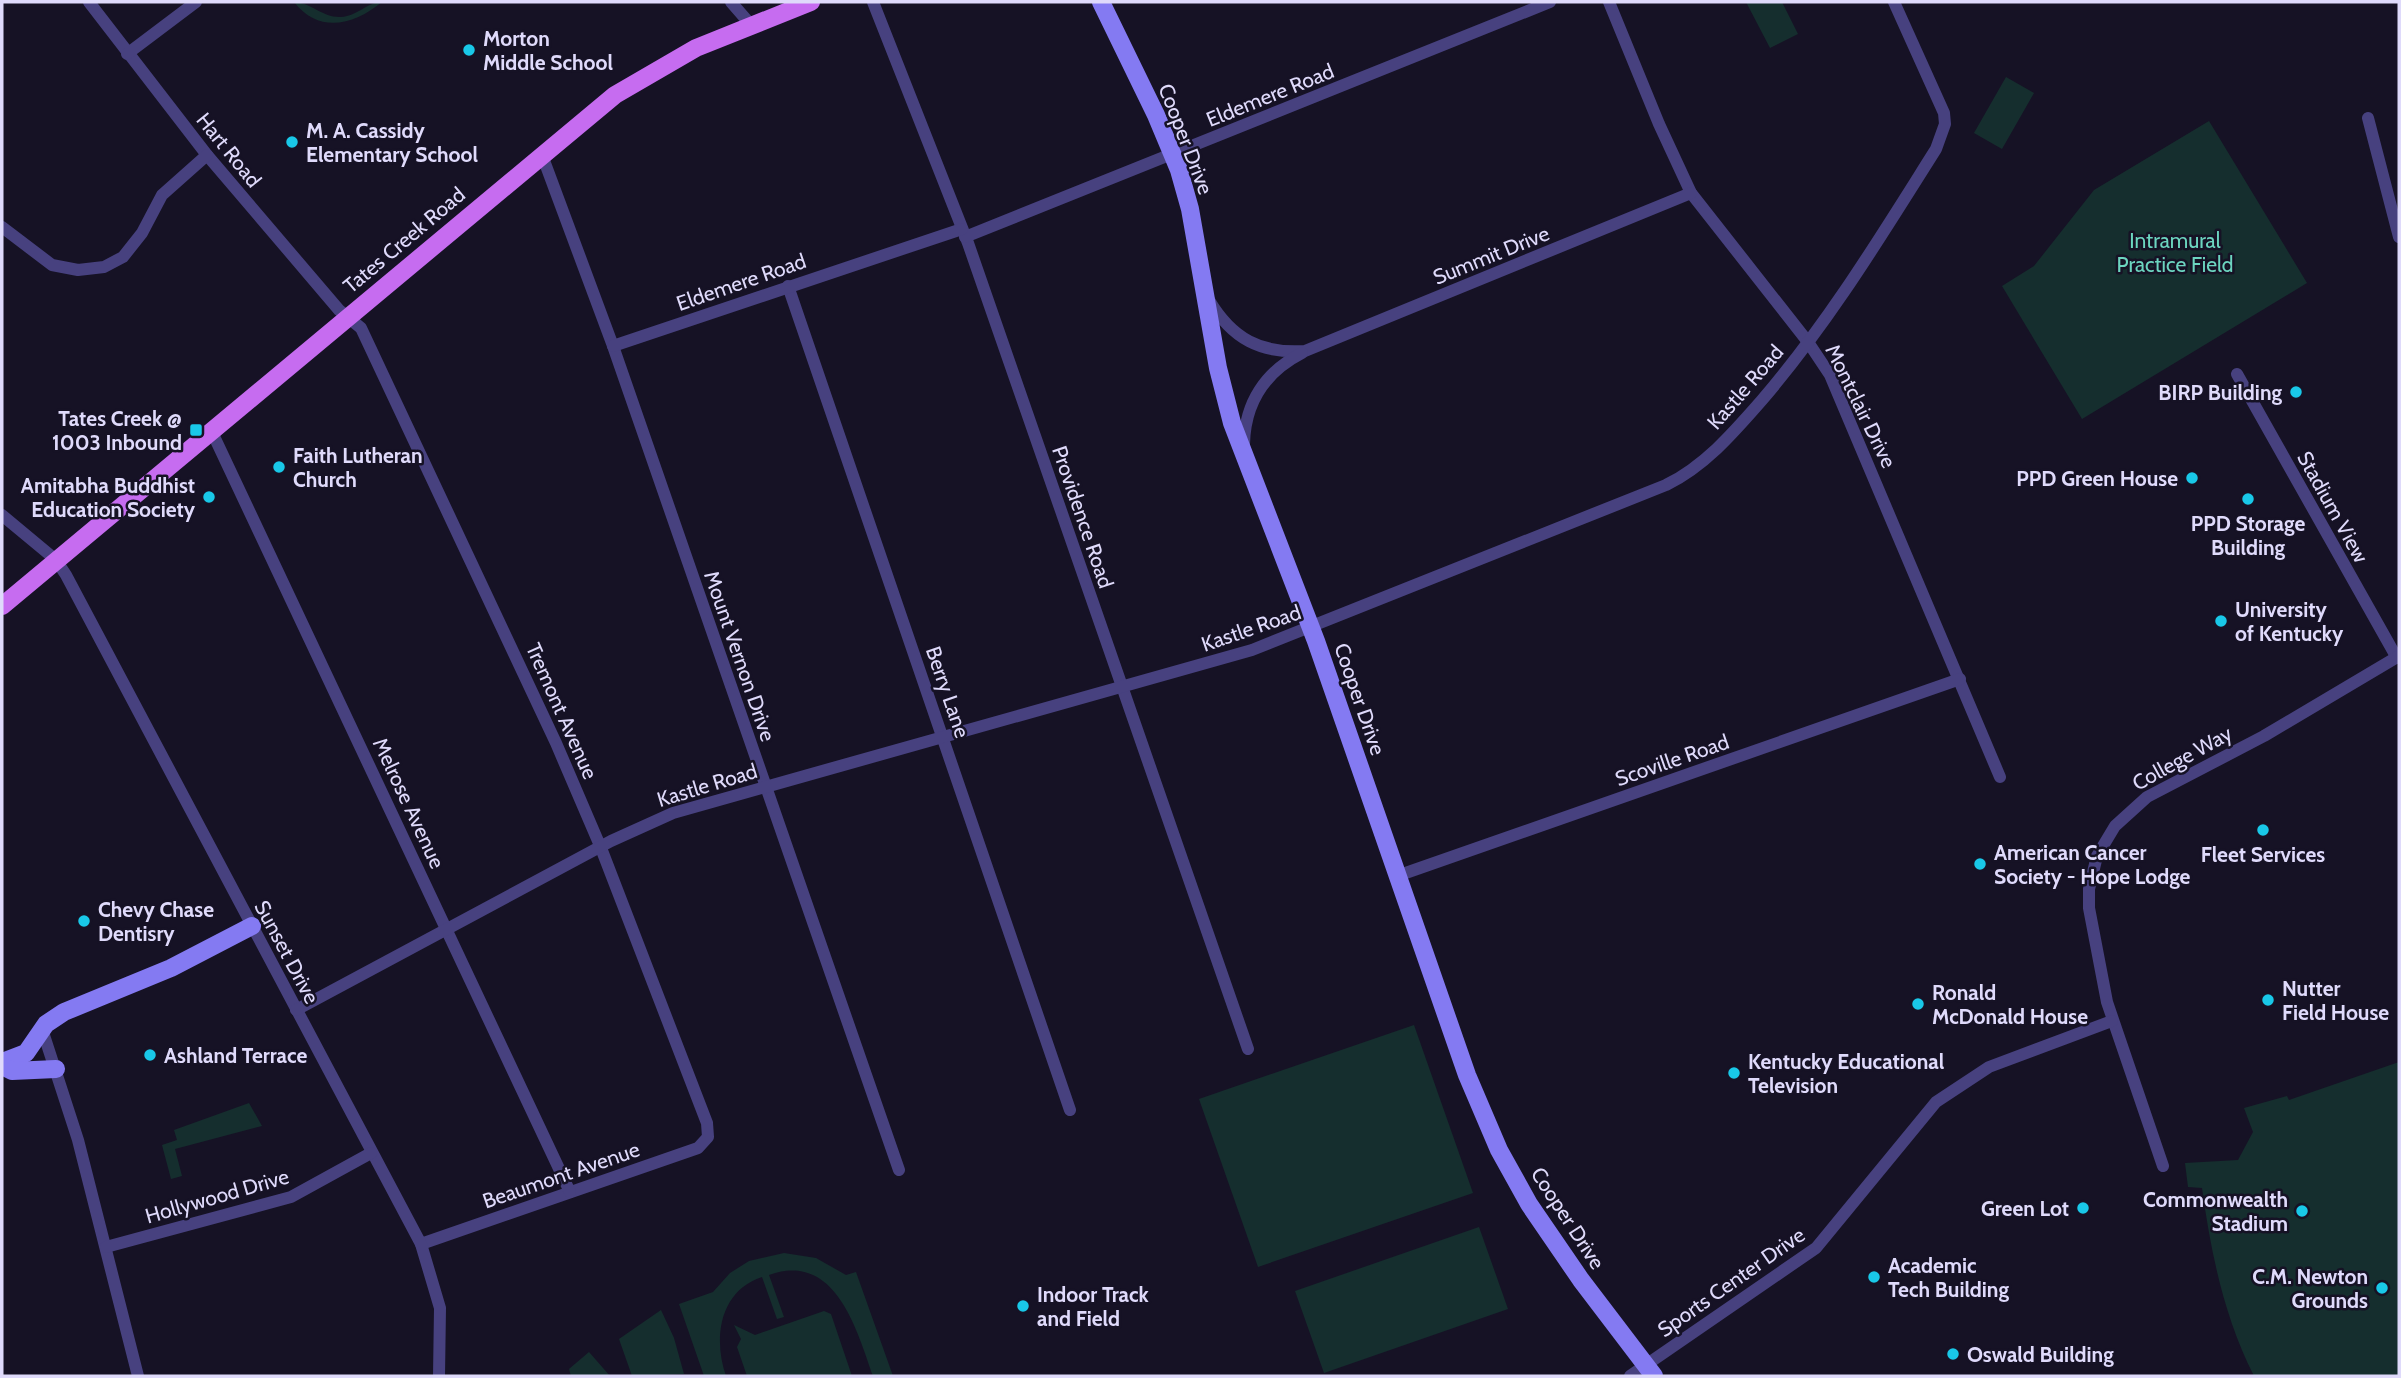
<svg xmlns="http://www.w3.org/2000/svg" width="2401" height="1378" viewBox="0 0 2401 1378" font-family="Cabin,sans-serif">
<style>
.green{fill:#152e2e}
.lines{fill:none;stroke-linecap:round;stroke-linejoin:round}
.street{stroke:#47417f;stroke-width:12}
.secondary{stroke:#847af2;stroke-width:18}
.primary{stroke:#c66cf0;stroke-width:18}
.poi-dot{fill:#19c8e8;stroke:#161225;stroke-width:2.5}
.labels{text-anchor:middle;dominant-baseline:central;stroke-width:5;stroke-linejoin:round;paint-order:stroke}
.poi-label{font-size:21px;font-weight:bold;fill:#dfdafb;stroke:#161225;text-anchor:start}
.street-label{font-size:21px;fill:#dfdafb;stroke:#161225}
.park-label{font-size:21px;fill:#6cd5c0;stroke:#161225}
</style>
<rect width="100%" height="100%" fill="#161225"/>
<!-- green -->
<g class="green">
<path d="M294,2c16,0 29,16 47,15 17,-1 26,-15 41,-15 -27,22 -62,33 -88,0z"/>
<polygon points="1746,2 1782,2 1798,34 1770,48"/>
<polygon points="2006,77 2034,93 2002,149 1974,133"/>
<polygon points="2209,121 2307,283 2082,419 2002,286 2034,266 2094,190"/>
<polygon points="1414,1025 1473,1193 1258,1267 1199,1099"/>
<path d="M2399,1062v314h-145c-30,-59 -43,-123 -52,-188l-14,-1 -3,-24 53,-3 15,-28 -9,-24 43,-12 2,4z"/>
<polygon points="249,1103 262,1126 175,1149 182,1176 171,1179 162,1145 177,1140 174,1130"/>
<polygon points="1479,1227 1508,1309 1324,1373 1295,1291"/>
<path d="M784,1253l32,5 30,17 10,-3 37,104h-20c-16,-45 -37,-125 -104,-101l15,42 -7,2 -15,-42c-43,14 -49,62 -36,99h-22l-25,-72 34,-12 17,-19 19,-12z"/>
<polygon points="661,1310 674,1338 684,1374 632,1376 619,1339"/>
<polygon points="824,1311 831,1314 852,1376 747,1376 737,1347 741,1339 734,1325 755,1335"/>
<polygon points="589,1352 610,1376 571,1376 569,1369"/>
</g>
<g class="lines">
<!-- street -->
<g class="street">
<polyline points="89,2 207,155 339,310 361,328 556,743 601,848 707,1123 708,1137 698,1148 421,1244"/>
<polyline points="731,2 751,25"/>
<polyline points="873,2 968,243 1248,1049"/>
<polyline points="1609,2 1659,124 1691,193 1808,342 1830,375 2000,777"/>
<polyline points="127,54 196,2"/>
<polyline points="2368,118 2399,237"/>
<polyline points="542,155 613,346 899,1170"/>
<polyline points="2,227 52,265 78,270 104,267 123,257 142,233 162,195 207,155"/>
<polyline points="965,237 1550,2"/>
<polyline points="788,286 1070,1110"/>
<path d="M1209,300c23,39 52,54 96,51l386,-158"/>
<polyline points="613,346 962,229"/>
<polyline points="2237,374 2397,658"/>
<polyline points="212,432 570,1192"/>
<path d="M1244,444c1,-41 21,-72 58,-91"/>
<polyline points="2,515 56,560 66,575 421,1244 440,1308 439,1376"/>
<polyline points="1397,876 1960,679"/>
<path d="M296,1010l315,-169 62,-28 579,-163 414,-165c39,-19 68,-53 96,-85 67,-78 119,-164 174,-251l9,-25 -1,-11 -50,-111"/>
<polyline points="42,1029 78,1140 138,1376"/>
<polyline points="2163,1166 2107,1002 2089,908 2089,889 2097,856 2115,826 2147,797 2264,736 2399,656"/>
<polyline points="106,1247 291,1197 371,1153"/>
<polyline points="1630,1376 1816,1248 1936,1102 1989,1067 2112,1021"/>
</g>
<!-- secondary -->
<g class="secondary">
<polyline points="1101,2 1156,115 1179,170 1190,209 1218,368 1232,423 1316,641 1467,1075 1499,1150 1529,1204 1581,1280 1654,1376"/>
<polyline points="2,1062 26,1053 46,1024 64,1012 171,968 252,926"/>
<polyline points="2,1066 12,1071 56,1069"/>
</g>
<!-- primary -->
<polyline class="primary" points="2,606 615,95 696,48 811,2"/>
</g>
<!-- markers -->
<g class="poi-dot">
<circle cx="469" cy="50" r="7"/>
<circle cx="292" cy="142" r="7"/>
<circle cx="2296" cy="392" r="7"/>
<rect x="189" y="423" width="14" height="14" rx="3.5"/>
<circle cx="279" cy="467" r="7"/>
<circle cx="2192" cy="478" r="7"/>
<circle cx="209" cy="497" r="7"/>
<circle cx="2248" cy="499" r="7"/>
<circle cx="2221" cy="621" r="7"/>
<circle cx="2263" cy="830" r="7"/>
<circle cx="1980" cy="864" r="7"/>
<circle cx="84" cy="921" r="7"/>
<circle cx="2268" cy="1000" r="7"/>
<circle cx="1918" cy="1004" r="7"/>
<circle cx="150" cy="1055" r="7"/>
<circle cx="1734" cy="1073" r="7"/>
<circle cx="2083" cy="1208" r="7"/>
<circle cx="2302" cy="1211" r="7"/>
<circle cx="1874" cy="1277" r="7"/>
<circle cx="2382" cy="1288" r="7"/>
<circle cx="1023" cy="1306" r="7"/>
<circle cx="1953" cy="1354" r="7"/>
</g>
<g class="labels">
<!-- poi labels -->
<g class="poi-label">
<text x="483" y="38">Morton<tspan x="483" dy="24">Middle School</tspan></text>
<text x="306" y="130">M. A. Cassidy<tspan x="306" dy="24">Elementary School</tspan></text>
<text x="2282" y="392" text-anchor="end">BIRP Building</text>
<text x="182" y="418" text-anchor="end">Tates Creek @<tspan x="182" dy="24">1003 Inbound</tspan></text>
<text x="293" y="455">Faith Lutheran<tspan x="293" dy="24">Church</tspan></text>
<text x="2178" y="478" text-anchor="end">PPD Green House</text>
<text x="195" y="485" text-anchor="end">Amitabha Buddhist<tspan x="195" dy="24">Education Society</tspan></text>
<text x="2248" y="523" text-anchor="middle">PPD Storage<tspan x="2248" dy="24">Building</tspan></text>
<text x="2235" y="609">University<tspan x="2235" dy="24">of Kentucky</tspan></text>
<text x="1994" y="852">American Cancer<tspan x="1994" dy="24">Society - Hope Lodge</tspan></text>
<text x="2263" y="854" text-anchor="middle">Fleet Services</text>
<text x="98" y="909">Chevy Chase<tspan x="98" dy="24">Dentisry</tspan></text>
<text x="2282" y="988">Nutter<tspan x="2282" dy="24">Field House</tspan></text>
<text x="1932" y="992">Ronald<tspan x="1932" dy="24">McDonald House</tspan></text>
<text x="164" y="1055">Ashland Terrace</text>
<text x="1748" y="1061">Kentucky Educational<tspan x="1748" dy="24">Television</tspan></text>
<text x="2288" y="1199" text-anchor="end">Commonwealth<tspan x="2288" dy="24">Stadium</tspan></text>
<text x="2069" y="1208" text-anchor="end">Green Lot</text>
<text x="1888" y="1265">Academic<tspan x="1888" dy="24">Tech Building</tspan></text>
<text x="2368" y="1276" text-anchor="end">C.M. Newton<tspan x="2368" dy="24">Grounds</tspan></text>
<text x="1037" y="1294">Indoor Track<tspan x="1037" dy="24">and Field</tspan></text>
<text x="1967" y="1354">Oswald Building</text>
</g>
<!-- street labels -->
<g class="street-label">
<text transform="translate(1270 95) rotate(-22)">Eldemere Road</text>
<text transform="translate(1186 139) rotate(69)">Cooper Drive</text>
<text transform="translate(229 150) rotate(51)">Hart Road</text>
<text transform="translate(404 240) rotate(-40)">Tates Creek Road</text>
<text transform="translate(1491 255) rotate(-22)">Summit Drive</text>
<text transform="translate(741 282) rotate(-19)">Eldemere Road</text>
<text transform="translate(1745 387) rotate(-49)">Kastle Road</text>
<text transform="translate(1861 406) rotate(64)">Montclair Drive</text>
<text transform="translate(2333 507) rotate(61)">Stadium View</text>
<text transform="translate(1083 517) rotate(71)">Providence Road</text>
<text transform="translate(1251 628) rotate(-19)">Kastle Road</text>
<text transform="translate(740 656) rotate(71)">Mount Vernon Drive</text>
<text transform="translate(948 692) rotate(71)">Berry Lane</text>
<text transform="translate(1360 699) rotate(71)">Cooper Drive</text>
<text transform="translate(562 711) rotate(66)">Tremont Avenue</text>
<text transform="translate(2182 758) rotate(-29)">College Way</text>
<text transform="translate(1672 760) rotate(-19)">Scoville Road</text>
<text transform="translate(707 785) rotate(-17)">Kastle Road</text>
<text transform="translate(409 803) rotate(65)">Melrose Avenue</text>
<text transform="translate(287 952) rotate(62)">Sunset Drive</text>
<text transform="translate(561 1175) rotate(-19)">Beaumont Avenue</text>
<text transform="translate(217 1196) rotate(-16)">Hollywood Drive</text>
<text transform="translate(1568 1218) rotate(57)">Cooper Drive</text>
<text transform="translate(1731 1282) rotate(-35)">Sports Center Drive</text>
</g>
<!-- park labels -->
<g class="park-label">
<text x="2175" y="240">Intramural<tspan x="2175" dy="24">Practice Field</tspan></text>
</g>
</g>
<!-- border -->
<rect width="2401" height="1378" fill="none" stroke="#dfdafb" stroke-width="7"/>
</svg>
